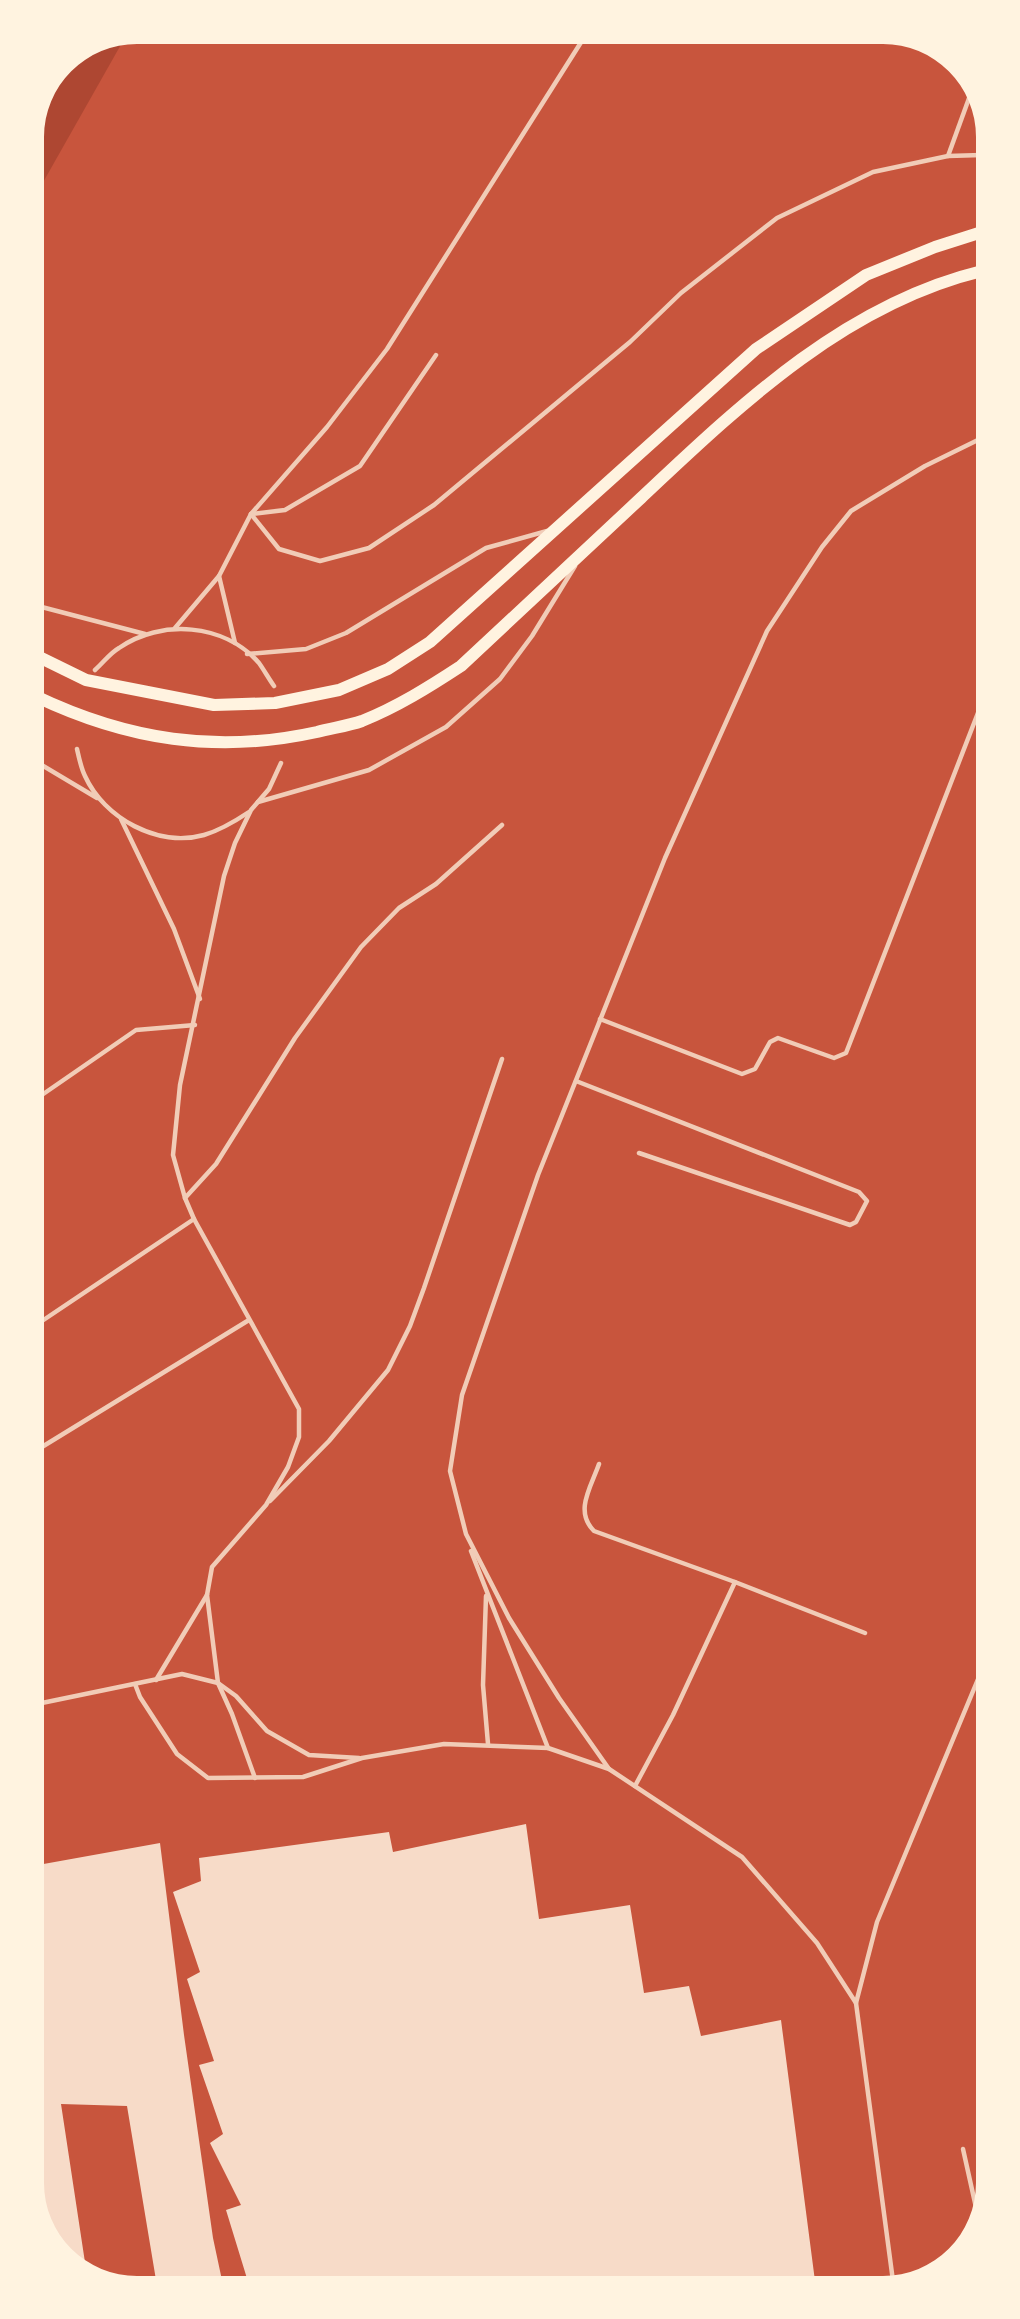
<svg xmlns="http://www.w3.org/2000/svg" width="1020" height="2319" viewBox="0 0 1020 2319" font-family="Manrope,sans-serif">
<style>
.green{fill:#ae4732}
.building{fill:#f7dbc8}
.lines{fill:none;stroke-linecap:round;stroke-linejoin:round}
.service{stroke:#f1ccb7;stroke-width:4.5}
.secondary{stroke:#fff3e0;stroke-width:12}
</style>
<rect width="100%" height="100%" fill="#c8553d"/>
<!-- green -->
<polygon class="green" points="97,41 123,41 33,200 33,130 64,63"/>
<!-- building -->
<g class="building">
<polygon points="526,1824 539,1919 630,1905 644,1993 689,1986 701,2036 781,2020 815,2281 249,2285 226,2210 241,2205 210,2143 223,2134 199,2065 214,2061 187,1979 200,1972 173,1892 201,1881 199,1858 389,1832 393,1852"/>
<polygon points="160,1843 184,2035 213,2238 223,2285 157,2286 127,2106 61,2104 86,2269 74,2265 39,2216 38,1865"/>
</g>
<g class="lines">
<!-- service -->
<g class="service">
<polyline points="948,156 972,90"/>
<polyline points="251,514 279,549 320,561 369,548 434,505 630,342 681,293 777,218 873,172 948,156 982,155"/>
<polyline points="251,514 285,510 360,466 436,355"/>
<polyline points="219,576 235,643"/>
<polyline points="34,605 145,634"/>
<polyline points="175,628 219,576 251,514 327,427 387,349 585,36"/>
<polyline points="247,654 306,649 346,633 486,548 547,531"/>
<path d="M95,670c8,-7 15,-17 24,-22 42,-29 105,-25 140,15 5,7 10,16 15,23"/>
<path d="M77,749c2,9 4,19 8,27 19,42 73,72 119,59 17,-5 30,-13 45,-23"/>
<polyline points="35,761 97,798"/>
<polyline points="258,802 369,770 446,727 500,679 532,636 575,566"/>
<polyline points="121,819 174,929 200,999"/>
<polyline points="600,1019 742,1074 755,1069 770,1042 778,1038 834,1058 846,1053 983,700"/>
<polyline points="576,1081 859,1192 867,1201 856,1222 850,1225 639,1153"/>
<polyline points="36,1099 136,1030 195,1025"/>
<polyline points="185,1198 216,1164 295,1038 361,947 399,908 436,884 502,825"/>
<polyline points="36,1325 194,1219"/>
<polyline points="37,1450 249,1320"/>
<path d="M599,1464c-8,23 -25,47 -5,67l141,51 -62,133 -38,71"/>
<polyline points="270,1501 329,1441 388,1370 410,1326 424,1288 502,1059"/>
<polyline points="471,1551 548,1748"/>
<polyline points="735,1582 865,1633"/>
<polyline points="486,1596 483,1685 488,1744"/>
<polyline points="156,1680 207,1595"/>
<polyline points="135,1684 140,1697 177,1754 208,1778 303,1777 362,1758 444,1744 548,1748 609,1769 742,1857 817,1943 856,2003 893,2281"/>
<polyline points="37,1704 182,1674 218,1683 236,1696 267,1731 309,1755 359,1758"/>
<polyline points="609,1769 559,1698 509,1618 466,1534 450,1471 462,1395 538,1175 665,858 767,631 822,547 851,511 925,466 982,438"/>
<polyline points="255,1778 232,1714 218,1683 207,1595 212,1567 266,1505 288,1467 299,1437 299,1409 194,1219 185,1198 173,1155 180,1085 224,876 235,843 251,810 269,789 281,763"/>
<polyline points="856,2003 877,1922 986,1660"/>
<polyline points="963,2149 977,2212"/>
</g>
<!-- secondary -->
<g class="secondary">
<polyline points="35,655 86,680 214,705 275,703 339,690 388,669 430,642 756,349 866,275 935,247 982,232"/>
<path d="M35,696c92,44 182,58 282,36 15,-4 31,-6 45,-11 35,-14 67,-34 99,-55 60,-56 120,-112 180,-168 99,-93 204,-194 341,-227"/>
</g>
</g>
<!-- crop -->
<path d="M0 0H1020V2319H0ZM137 44H883A93 93 0 0 1 976 137V2183A93 93 0 0 1 883 2276H137A93 93 0 0 1 44 2183V137A93 93 0 0 1 137 44Z" fill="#fff3e0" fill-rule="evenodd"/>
</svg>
